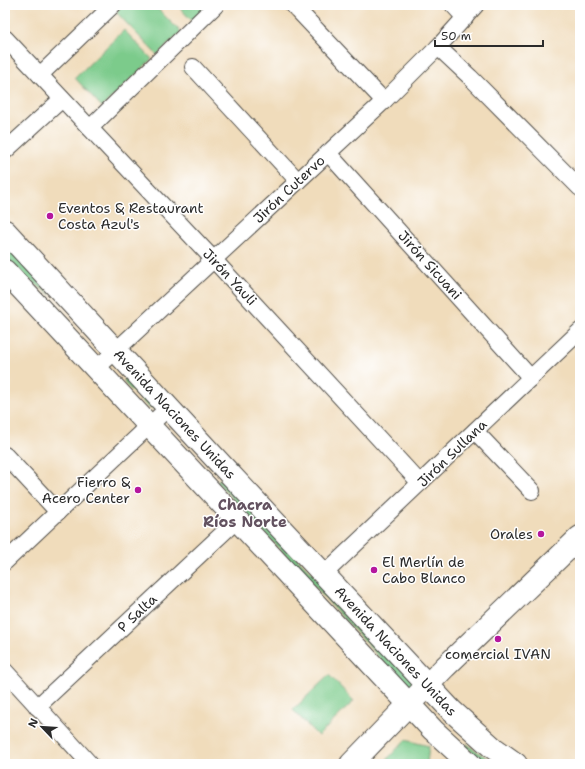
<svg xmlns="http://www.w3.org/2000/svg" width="585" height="769" viewBox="0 0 585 769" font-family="'Shantell Sans',sans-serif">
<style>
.green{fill:#7ccb8b;stroke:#547b5b}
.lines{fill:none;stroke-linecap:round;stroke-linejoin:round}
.street-casing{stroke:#494641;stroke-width:18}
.secondary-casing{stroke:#494641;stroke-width:24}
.street{stroke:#fff;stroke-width:16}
.secondary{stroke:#fff;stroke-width:22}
.poi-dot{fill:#b5179e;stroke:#fff;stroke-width:1.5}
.labels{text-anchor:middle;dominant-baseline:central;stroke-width:3;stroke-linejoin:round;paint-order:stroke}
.street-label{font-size:14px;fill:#2b2b2b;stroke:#fff}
.poi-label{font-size:14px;fill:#2b2b2b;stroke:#fff;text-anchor:start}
.neighbourhood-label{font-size:15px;font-weight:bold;fill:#635260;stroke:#fff}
</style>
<rect width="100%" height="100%" fill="#fff"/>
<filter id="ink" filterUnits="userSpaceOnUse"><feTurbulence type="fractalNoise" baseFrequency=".025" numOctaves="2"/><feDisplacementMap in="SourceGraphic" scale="8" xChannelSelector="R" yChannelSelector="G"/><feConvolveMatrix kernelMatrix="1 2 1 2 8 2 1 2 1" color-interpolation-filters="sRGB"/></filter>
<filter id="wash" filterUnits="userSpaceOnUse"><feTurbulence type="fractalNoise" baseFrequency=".012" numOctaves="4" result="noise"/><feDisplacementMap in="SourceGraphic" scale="16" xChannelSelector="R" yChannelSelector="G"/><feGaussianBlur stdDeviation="0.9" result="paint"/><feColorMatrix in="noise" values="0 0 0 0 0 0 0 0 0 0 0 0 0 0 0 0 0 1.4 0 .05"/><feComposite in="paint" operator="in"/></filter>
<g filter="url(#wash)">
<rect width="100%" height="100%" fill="#f0dcbb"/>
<!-- green -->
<g class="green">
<polygon points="122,5 154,5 181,32 157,55 116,12"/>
<polygon points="177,5 209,5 192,21"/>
<polygon points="124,30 152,59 102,107 75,78"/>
<polygon points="5,240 51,295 24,276 5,256"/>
<polygon points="127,376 155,409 148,407 125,384 124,380"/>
<polygon points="220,479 416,680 411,688 405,686 316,588 216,481"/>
<polygon points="329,675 354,701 318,736 293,710"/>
<polygon points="405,740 429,746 427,764 383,764"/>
<polygon points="467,744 481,754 497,764 486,764 465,746"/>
</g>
</g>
<g filter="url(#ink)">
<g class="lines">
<!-- street casing -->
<g class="street-casing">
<g id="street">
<polyline points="293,5 384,101"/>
<polyline points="453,5 465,18"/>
<polyline points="5,38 213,259 420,483"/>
<polyline points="438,47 470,77 580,188"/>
<polyline points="193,67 298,181"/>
<polyline points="40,75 113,5"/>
<polyline points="90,128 216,5"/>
<polyline points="5,151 62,99"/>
<polyline points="328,153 531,378"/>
<polyline points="96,369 384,101 438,47 476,5"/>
<polyline points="475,431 532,491"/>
<polyline points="5,455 58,512"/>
<polyline points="5,562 169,407"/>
<polyline points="324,574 580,331"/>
<polyline points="5,671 90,764"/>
<polyline points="37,707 237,520"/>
</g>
</g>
<!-- secondary casing -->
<g class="secondary-casing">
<g id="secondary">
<polyline points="5,231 228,472 452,711 492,747 516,764"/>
<polyline points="5,271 433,730 470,764"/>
<polyline points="351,764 445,667 580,537"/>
</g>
</g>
<!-- street -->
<use href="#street" class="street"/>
<!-- secondary -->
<use href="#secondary" class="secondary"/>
</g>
</g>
<!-- markers -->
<g class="poi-dot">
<circle cx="50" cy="216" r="4"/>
<circle cx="138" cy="490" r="4"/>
<circle cx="541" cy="534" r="4"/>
<circle cx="374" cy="570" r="4"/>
<circle cx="498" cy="639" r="4"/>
</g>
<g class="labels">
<!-- street labels -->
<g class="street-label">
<text transform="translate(289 189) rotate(-43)">Jirón Cutervo</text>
<text transform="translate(430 265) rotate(48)">Jirón Sicuani</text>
<text transform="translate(230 277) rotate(47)">Jirón Yauli</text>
<text transform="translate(175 414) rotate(47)">Avenida Naciones Unidas</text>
<text transform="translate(452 453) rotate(-44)">Jirón Sullana</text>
<text transform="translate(137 613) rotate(-43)">P Salta</text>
<text transform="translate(396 651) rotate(47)">Avenida Naciones Unidas</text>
</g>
<!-- poi labels -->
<g class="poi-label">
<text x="58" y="208">Eventos &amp; Restaurant<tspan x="58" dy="16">Costa Azul's</tspan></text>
<text x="130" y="482" text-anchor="end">Fierro &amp;<tspan x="130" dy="16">Acero Center</tspan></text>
<text x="533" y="534" text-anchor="end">Orales</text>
<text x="382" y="562">El Merlín de<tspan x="382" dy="16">Cabo Blanco</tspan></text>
<text x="498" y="654" text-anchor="middle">comercial IVAN</text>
</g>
<!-- neighbourhood labels -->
<g class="neighbourhood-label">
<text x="245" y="505">Chacra<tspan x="245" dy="17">Ríos Norte</tspan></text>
</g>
</g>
<!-- margin -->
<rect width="585" height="769" fill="none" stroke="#fff" stroke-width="20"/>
<!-- north arrow -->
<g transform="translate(42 727) rotate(295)" stroke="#ffffff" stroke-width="3" paint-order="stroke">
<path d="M0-3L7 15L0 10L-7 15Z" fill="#2b2b2b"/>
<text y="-6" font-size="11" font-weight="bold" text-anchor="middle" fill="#2b2b2b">N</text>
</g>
<!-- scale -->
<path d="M435 40v6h108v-6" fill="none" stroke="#2b2b2b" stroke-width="2"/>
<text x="441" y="40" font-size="12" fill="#2b2b2b" stroke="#ffffff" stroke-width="3" paint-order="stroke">50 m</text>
</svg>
